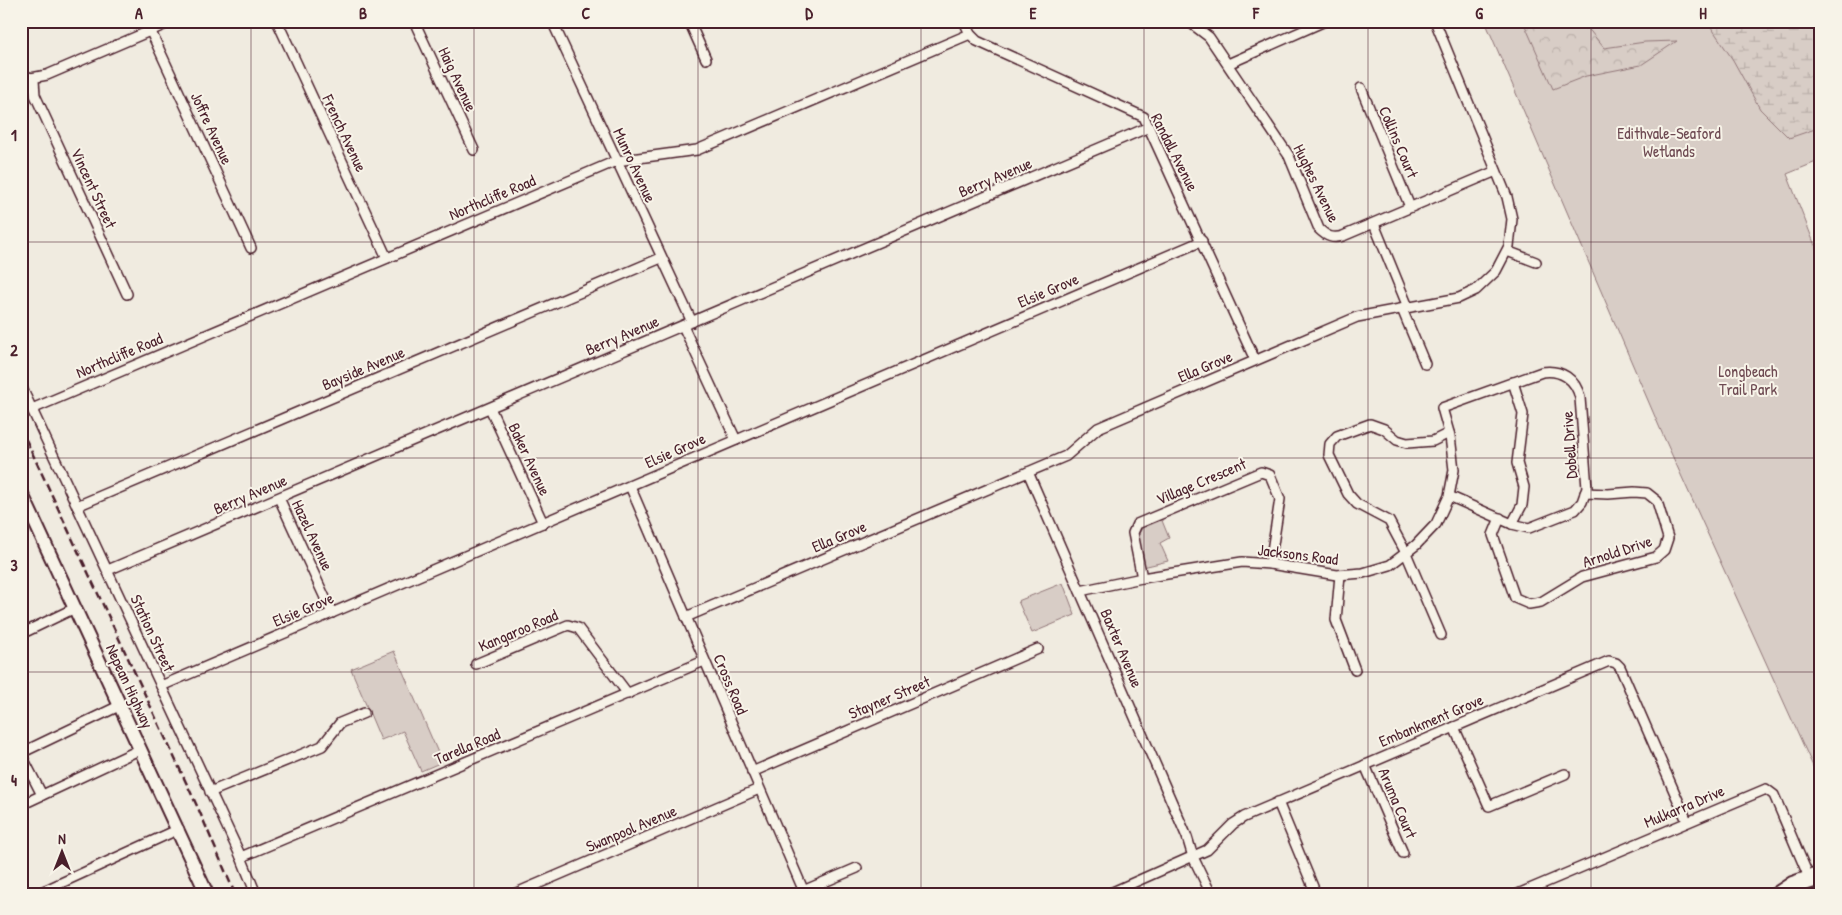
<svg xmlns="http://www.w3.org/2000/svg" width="1842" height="915" viewBox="0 0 1842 915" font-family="'Patrick Hand',sans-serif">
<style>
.green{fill:#d8cdc6;stroke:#917678}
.forest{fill:url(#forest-crowns);stroke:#917678}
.wetland{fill:url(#wetland-marsh);stroke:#917678}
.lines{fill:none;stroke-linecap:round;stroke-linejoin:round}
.minor-casing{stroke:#4a1f2b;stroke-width:12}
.major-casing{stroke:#4a1f2b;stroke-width:14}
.highway-casing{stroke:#4a1f2b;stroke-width:16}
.minor{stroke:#f7f3e8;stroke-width:9}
.major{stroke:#f7f3e8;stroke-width:10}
.highway{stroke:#f7f3e8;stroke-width:12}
.rail{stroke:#4a1f2b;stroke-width:2.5;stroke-dasharray:8 4;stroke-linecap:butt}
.grid{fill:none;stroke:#4a1f2b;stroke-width:1;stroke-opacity:0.55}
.labels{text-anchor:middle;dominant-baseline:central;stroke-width:4;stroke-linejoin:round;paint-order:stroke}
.street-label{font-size:16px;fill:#4a1f2b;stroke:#f7f3e8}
.park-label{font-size:16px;fill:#6e4a52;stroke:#f7f3e8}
.neatline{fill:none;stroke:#4a1f2b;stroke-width:2}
.grid-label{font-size:16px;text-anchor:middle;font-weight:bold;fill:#4a1f2b}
</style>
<defs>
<pattern id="forest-crowns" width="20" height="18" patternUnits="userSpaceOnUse" patternTransform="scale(1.25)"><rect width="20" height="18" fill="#d8cdc6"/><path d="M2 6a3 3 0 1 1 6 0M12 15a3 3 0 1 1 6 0" fill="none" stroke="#bbb0aa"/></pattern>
<pattern id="wetland-marsh" width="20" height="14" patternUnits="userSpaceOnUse" patternTransform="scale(1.25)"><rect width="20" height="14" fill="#d8cdc6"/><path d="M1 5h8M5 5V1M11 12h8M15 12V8" fill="none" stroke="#bbb0aa"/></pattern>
</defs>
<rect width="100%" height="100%" fill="#f0ebe0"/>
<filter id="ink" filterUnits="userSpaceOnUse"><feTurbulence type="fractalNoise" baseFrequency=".02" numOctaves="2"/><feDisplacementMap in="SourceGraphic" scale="10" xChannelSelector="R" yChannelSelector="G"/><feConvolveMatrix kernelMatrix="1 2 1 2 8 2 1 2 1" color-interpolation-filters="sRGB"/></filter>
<g filter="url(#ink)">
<!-- green -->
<g class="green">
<polygon points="1485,21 1821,21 1821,160 1787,174 1821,261 1821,784 1662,433"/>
<polygon points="1161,518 1169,538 1160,543 1168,561 1143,567 1138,535 1144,525"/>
<polygon points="1063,583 1075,615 1032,633 1018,601"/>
<polygon points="394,651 442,762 421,771 403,731 381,740 351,669"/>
</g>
<!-- forest -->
<polygon class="forest" points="1523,21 1582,21 1604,48 1645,42 1677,41 1641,65 1586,76 1553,89"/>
<!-- wetland -->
<polygon class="wetland" points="1707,21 1821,21 1821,127 1789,138 1760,109 1733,60"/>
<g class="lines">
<!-- minor casing -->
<g class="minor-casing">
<g id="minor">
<polyline points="146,21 251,248"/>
<polyline points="277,21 387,258"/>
<polyline points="414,21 474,150"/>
<polyline points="552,21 692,322"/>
<polyline points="689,21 706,59"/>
<polyline points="964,21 970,34 977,41 1144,117 1255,360"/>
<path d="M1188,21l21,16 80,119 30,73c8,8 14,10 24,7l153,-65"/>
<polyline points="1228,64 1325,21"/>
<polyline points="21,65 25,80"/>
<polyline points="31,78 47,75 173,21"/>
<polyline points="34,85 26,86 25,80 29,77 34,80 35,95 127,294"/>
<polyline points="1361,88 1410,207"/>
<polyline points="1374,224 1408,307"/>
<polyline points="1507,251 1536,262"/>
<polyline points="1402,309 1425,364"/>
<polyline points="683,326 736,440"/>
<polyline points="21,386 241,857 256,894"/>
<polyline points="490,408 543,523"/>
<polyline points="32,409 616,161 697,150 970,34"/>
<polyline points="1028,472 1187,837 1193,857 1211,894"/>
<polyline points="630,486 805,894"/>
<polyline points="279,498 332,613"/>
<polyline points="77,506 661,258"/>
<polyline points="1500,518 1493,535 1515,598 1529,604 1541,602 1582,577 1656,557 1664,550 1668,538 1657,501 1647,493 1634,492 1608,494 1585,493"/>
<polyline points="1512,524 1522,505 1524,487 1517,463 1523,414 1513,382"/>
<polyline points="108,570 1149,127"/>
<polyline points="1340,575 1336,620 1355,670"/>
<polyline points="1142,578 1133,533 1137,524 1261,472 1270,475 1280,499 1270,564"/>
<path d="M1080,591l62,-13 100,-16 28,2 67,11 26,-2 27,-8 26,-20 20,-21 13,-28 5,-26 -4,-34 -8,-28 100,-36c19,-3 34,7 38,26l7,90 -5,14 -7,8 -46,18 -17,-4 -63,-28"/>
<polyline points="686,617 1066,456 1098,428 1357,317 1459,298 1476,290 1496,271 1509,246 1512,219 1507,197 1435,21"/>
<polyline points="21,634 75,608"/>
<polyline points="1441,635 1406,553 1389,521 1357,504 1348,494 1329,455 1330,444 1337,436 1370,424 1384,429 1397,440 1407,443 1433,441 1449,433"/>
<polyline points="476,664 568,625 578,628 628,694"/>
<polyline points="161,686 1202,241"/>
<polyline points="1454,727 1489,806 1565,774"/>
<polyline points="21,753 121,705"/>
<polyline points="21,754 42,795"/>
<polyline points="1365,765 1403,853"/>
<polyline points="752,772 1038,649"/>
<polyline points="210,792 322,746 340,723 364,713"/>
<polyline points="1278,802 1316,894"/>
<polyline points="21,805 141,749"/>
<polyline points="241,857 704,661"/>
<polyline points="37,894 179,829"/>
<polyline points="514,894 759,789"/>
<polyline points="796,894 857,868"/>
<polyline points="1108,894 1207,850 1233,824 1244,817 1609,661 1616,663 1620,667 1687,821"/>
<polyline points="1518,894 1766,789 1774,795 1811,882"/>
</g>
</g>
<!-- major casing -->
<g class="major-casing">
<g id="major">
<polyline points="1779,893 1821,880"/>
<polyline points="1774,894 1792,882 1821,872"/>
</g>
</g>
<!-- highway casing -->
<g class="highway-casing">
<polyline id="highway" points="21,492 207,894"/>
</g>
<!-- minor -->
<use href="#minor" class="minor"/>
<!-- major -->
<use href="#major" class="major"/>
<!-- highway -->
<use href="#highway" class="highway"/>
<!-- rail -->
<polyline class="rail" points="21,429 198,808 235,894"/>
</g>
</g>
<!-- grid -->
<path class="grid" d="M251,21v873M474,21v873M698,21v873M921,21v873M1144,21v873M1368,21v873M1591,21v873M21,242h1800M21,458h1800M21,672h1800"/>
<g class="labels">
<!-- street labels -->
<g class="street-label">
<text transform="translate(458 79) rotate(65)">Haig Avenue</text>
<text transform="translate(212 128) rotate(65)">Joffre Avenue</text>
<text transform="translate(345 133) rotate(65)">French Avenue</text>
<text transform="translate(1399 142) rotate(67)">Collins Court</text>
<text transform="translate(1175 152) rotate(63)">Randall Avenue</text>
<text transform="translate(635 165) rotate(65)">Munro Avenue</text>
<text transform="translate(995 177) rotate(-23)">Berry Avenue</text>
<text transform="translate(1317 183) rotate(64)">Hughes Avenue</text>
<text transform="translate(94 188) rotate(65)">Vincent Street</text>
<text transform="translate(492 197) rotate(-23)">Northcliffe Road</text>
<text transform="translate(1048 290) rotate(-23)">Elsie Grove</text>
<text transform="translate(622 335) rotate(-23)">Berry Avenue</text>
<text transform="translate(119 355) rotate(-23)">Northcliffe Road</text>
<text transform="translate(1205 366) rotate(-23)">Ella Grove</text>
<text transform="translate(363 368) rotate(-23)">Bayside Avenue</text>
<text transform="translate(1569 445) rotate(-94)">Dobell Drive</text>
<text transform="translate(675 450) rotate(-24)">Elsie Grove</text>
<text transform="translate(530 459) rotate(65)">Baker Avenue</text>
<text transform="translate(1201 481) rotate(-23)">Village Crescent</text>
<text transform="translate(250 494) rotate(-23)">Berry Avenue</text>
<text transform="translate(313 535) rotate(65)">Hazel Avenue</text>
<text transform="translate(839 536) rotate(-23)">Ella Grove</text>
<text transform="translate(1617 551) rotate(-18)">Arnold Drive</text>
<text transform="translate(1298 554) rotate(7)">Jacksons Road</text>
<text transform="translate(303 609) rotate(-23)">Elsie Grove</text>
<text transform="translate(518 630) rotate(-23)">Kangaroo Road</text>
<text transform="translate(153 633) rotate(65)">Station Street</text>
<text transform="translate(1122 648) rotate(67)">Baxter Avenue</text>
<text transform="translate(731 684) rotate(67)">Cross Road</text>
<text transform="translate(130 686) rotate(65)">Nepean Highway</text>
<text transform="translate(889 697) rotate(-23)">Stayner Street</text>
<text transform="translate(1431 720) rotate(-23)">Embankment Grove</text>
<text transform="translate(467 746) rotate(-23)">Tarella Road</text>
<text transform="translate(1398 803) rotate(67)">Aruma Court</text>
<text transform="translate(1684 806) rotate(-23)">Mulkarra Drive</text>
<text transform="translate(631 828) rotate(-23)">Swanpool Avenue</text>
</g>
<!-- park labels -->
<g class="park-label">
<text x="1669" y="133">Edithvale-Seaford<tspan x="1669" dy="18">Wetlands</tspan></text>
<text x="1748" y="371">Longbeach<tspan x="1748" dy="18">Trail Park</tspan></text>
</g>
</g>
<!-- margin -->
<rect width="1842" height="915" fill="none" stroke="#f7f3e8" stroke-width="55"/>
<!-- north arrow -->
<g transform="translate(62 852)" stroke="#f7f3e8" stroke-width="4" paint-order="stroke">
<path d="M0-4L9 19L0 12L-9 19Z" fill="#4a1f2b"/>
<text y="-8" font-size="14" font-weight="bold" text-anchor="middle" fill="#4a1f2b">N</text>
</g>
<rect x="28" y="28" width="1786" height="860" class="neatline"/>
<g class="grid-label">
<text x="139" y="19">A</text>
<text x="363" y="19">B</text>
<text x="586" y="19">C</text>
<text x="809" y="19">D</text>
<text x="1033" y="19">E</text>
<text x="1256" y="19">F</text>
<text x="1479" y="19">G</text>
<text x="1703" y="19">H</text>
<text x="14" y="141">1</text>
<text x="14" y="356">2</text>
<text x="14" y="571">3</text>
<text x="14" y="786">4</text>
</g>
</svg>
